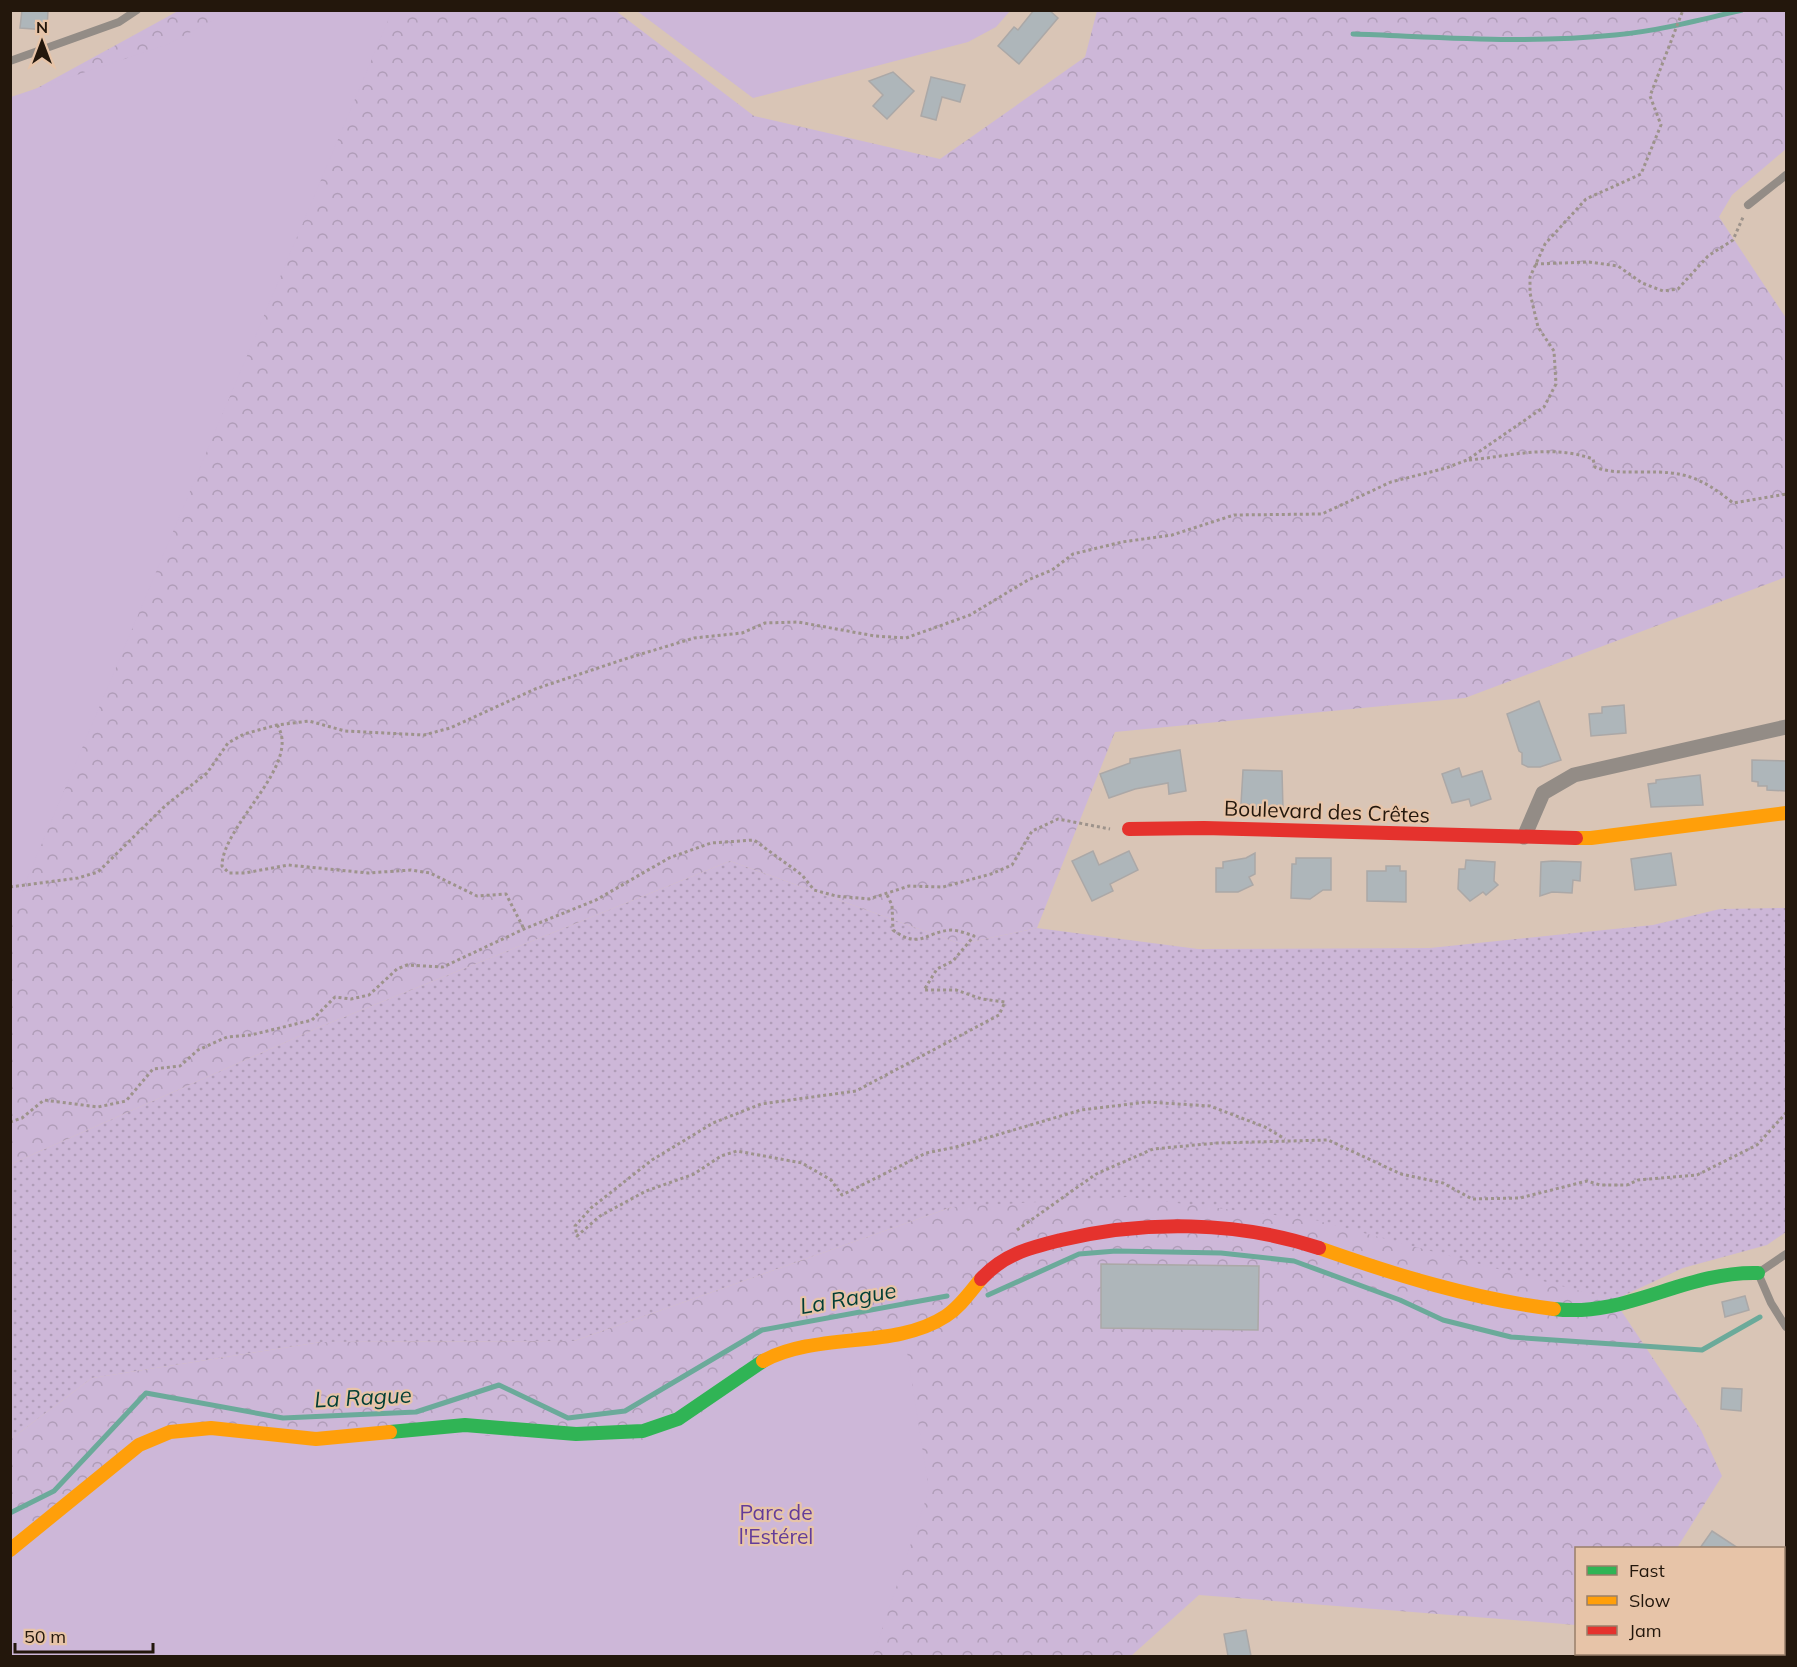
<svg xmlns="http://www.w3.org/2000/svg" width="1797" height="1667" viewBox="0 0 1797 1667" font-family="Mulish,sans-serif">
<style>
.grass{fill:url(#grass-dots)}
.forest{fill:url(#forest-crowns)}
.park{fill:#cdb7d8}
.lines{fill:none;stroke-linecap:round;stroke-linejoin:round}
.stream{stroke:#6baa9a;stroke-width:5}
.building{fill:#aeb6ba;stroke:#aba8a7;stroke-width:1.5}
.path{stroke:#9d938b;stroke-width:3;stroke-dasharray:3 3;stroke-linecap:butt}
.lane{stroke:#938c86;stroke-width:8}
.street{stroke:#938c86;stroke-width:15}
.fast{stroke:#30b455;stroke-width:14}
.slow{stroke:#ff9f0a;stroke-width:14}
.jam{stroke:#e5322d;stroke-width:14}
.labels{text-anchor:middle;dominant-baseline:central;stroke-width:4.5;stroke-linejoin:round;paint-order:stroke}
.street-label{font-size:21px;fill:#23170c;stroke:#e7c4a8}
.park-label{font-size:21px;fill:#633c9a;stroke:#e7c4a8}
.water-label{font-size:22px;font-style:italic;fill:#003e35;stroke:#e7c4a8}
</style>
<defs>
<pattern id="grass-dots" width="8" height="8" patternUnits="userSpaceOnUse" patternTransform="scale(1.5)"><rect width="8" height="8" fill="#cdb7d8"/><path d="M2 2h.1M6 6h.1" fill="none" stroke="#b09db8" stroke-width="1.8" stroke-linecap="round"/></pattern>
<pattern id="forest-crowns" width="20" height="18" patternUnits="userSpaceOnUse" patternTransform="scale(1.5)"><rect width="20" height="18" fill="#cdb7d8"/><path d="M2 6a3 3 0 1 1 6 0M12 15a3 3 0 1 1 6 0" fill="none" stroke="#b09db8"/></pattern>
</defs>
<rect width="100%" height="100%" fill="#d9c5b6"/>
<!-- grass -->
<polygon class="grass" points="730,861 961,944 1037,928 1198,949 1430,948 1653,925 1720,909 1786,908 1786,1232 1767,1245 1683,1268 1614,1300 1549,1284 952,1207 574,1341 321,1342 92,1378 11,1439 11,1164 322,1026"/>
<!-- forest -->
<g class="forest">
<polygon points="178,11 616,11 754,116 940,159 1085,57 1097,11 1786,11 1786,149 1732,195 1719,217 1786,318 1786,577 1465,698 1115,732 1037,928 961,944 730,861 322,1026 11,1164 10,103"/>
<polygon points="1128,1197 1315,1220 1614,1300 1701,1430 1722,1476 1677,1548 1576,1548 1576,1625 1199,1595 1131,1656 11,1656 11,1439 92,1378 321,1342 574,1341 952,1207"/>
</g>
<!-- park -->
<g class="park">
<polygon points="231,11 392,11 11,917 11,97 166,45"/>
<polygon points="637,11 1010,11 996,27 968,42 753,98"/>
<polygon points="905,1339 929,1490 873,1656 11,1656 10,1490 27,1533 175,1427 645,1440 723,1402 783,1358"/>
</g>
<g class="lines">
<!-- stream -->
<g class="stream">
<path d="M1353,34c88,3 175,10 262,1 43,-4 85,-15 127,-25"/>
<polyline points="988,1295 1079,1254 1116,1251 1221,1253 1294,1261 1400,1300 1443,1320 1511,1337 1702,1350 1760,1317"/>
<polyline points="10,1513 54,1491 146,1393 283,1418 416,1412 499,1385 568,1418 625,1411 762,1330 947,1296"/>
</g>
</g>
<!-- building -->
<g class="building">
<polygon points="22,10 48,10 47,30 20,28"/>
<polygon points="1034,10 1049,10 1058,18 1019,64 998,46 1014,27 1018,30"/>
<polygon points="893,72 914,91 887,119 873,106 883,95 869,81"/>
<polygon points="931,77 965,85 960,102 942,97 936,120 921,116"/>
<polygon points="1539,701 1561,760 1540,767 1528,767 1522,764 1522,753 1519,751 1507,714"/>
<polygon points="1624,705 1626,733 1591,736 1589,714 1602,713 1602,707"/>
<polygon points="1180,750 1186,791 1169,794 1168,783 1135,789 1109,798 1100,774 1130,763 1130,759"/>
<polygon points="1752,760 1786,761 1786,791 1767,790 1767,786 1758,786 1758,782 1752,781"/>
<polygon points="1459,768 1462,777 1482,771 1491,799 1471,806 1469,799 1452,803 1442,774"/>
<polygon points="1243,770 1282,771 1283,809 1254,809 1254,805 1241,804"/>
<polygon points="1700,775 1703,805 1651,807 1648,784 1656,783 1656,780"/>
<polygon points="1093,851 1099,865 1129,851 1138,870 1110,884 1113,891 1092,901 1072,861"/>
<polygon points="1255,853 1255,874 1249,877 1253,885 1238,892 1216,892 1216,868 1223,868 1223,862 1246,858"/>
<polygon points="1671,853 1676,885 1635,890 1631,859"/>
<polygon points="1296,858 1331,858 1331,890 1323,890 1310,899 1291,898 1292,864 1296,864"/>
<polygon points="1466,860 1495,862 1494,881 1498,885 1486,895 1483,892 1470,901 1458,889 1459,869 1465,869"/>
<polygon points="1552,861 1581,862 1580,881 1573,880 1572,893 1552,892 1540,896 1541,862"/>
<polygon points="1386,866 1400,866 1400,871 1406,871 1406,902 1367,901 1367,871 1386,871"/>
<polygon points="1101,1264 1259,1266 1258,1330 1101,1328"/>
<polygon points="1745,1296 1749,1310 1725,1317 1722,1302"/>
<polygon points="1722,1388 1742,1389 1741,1411 1721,1409"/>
<polygon points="1712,1531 1738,1548 1700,1548"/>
<polygon points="1246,1630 1251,1656 1228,1656 1224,1634"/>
</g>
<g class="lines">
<!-- path -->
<g class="path">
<polyline points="1535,264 1589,262 1618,266 1642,283 1663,291 1678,289 1708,256 1733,240 1744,215"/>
<path d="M1469,460c42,-4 82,-16 124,-1l2,8c15,6 30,5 47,5 42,-1 59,5 91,31l53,-9"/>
<path d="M277,725c26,39 -55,100 -55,141l7,7h16l43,-8 80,8 43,-3 19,3 47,23 29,-2 18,35"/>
<polyline points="10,887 78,878 98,872 166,805 207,773 228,743 244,734 277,725 309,721 345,731 424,735 450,728 535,689 625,659 694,638 742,633 765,623 798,622 875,636 906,638 970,615 1028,580 1052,570 1073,554 1122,542 1172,535 1234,515 1322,514 1391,482 1446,468 1467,460 1544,407 1556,384 1554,351 1538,327 1530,293 1530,277 1545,244 1586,199 1641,174 1661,125 1650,96 1683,10"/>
<path d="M887,895l5,10 1,25c27,20 32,2 58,0 7,0 17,4 23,6l-21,25 -16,8 -13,21h32l26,9 23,3 -6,13 -143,76 -95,13 -48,19 -61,37 -61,48 -16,18 2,10 23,-20 46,-25 48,-17 27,-18 16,-5 65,12 29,17 11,15 84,-42 30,-6 125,-37 66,-8 63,4 55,21 20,12"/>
<polyline points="10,1122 22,1118 44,1100 98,1107 126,1101 153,1069 180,1066 198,1050 227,1037 251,1035 312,1020 335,997 351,999 369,995 397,969 407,965 443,967 524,929 596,900 669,858 711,843 754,840 802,875 814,890 836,896 869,899 909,886 943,887 991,874 1012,865 1032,831 1058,819 1110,829"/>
<polyline points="1017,1230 1096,1174 1153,1149 1217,1143 1328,1140 1401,1174 1443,1183 1472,1199 1520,1198 1587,1181 1600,1185 1627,1185 1638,1180 1697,1175 1757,1145 1786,1113"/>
</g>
<!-- lane -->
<g class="lane">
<polyline points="10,61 119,22 137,10"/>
<polyline points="1748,205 1786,175"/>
<polyline points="1786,1254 1758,1273 1771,1303 1786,1327"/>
</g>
<!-- street -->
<polyline class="street" points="1524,837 1543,793 1574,775 1786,727"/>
<!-- fast -->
<g class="fast">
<path d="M1554,1309c73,9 130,-38 204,-36"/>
<polyline points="390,1432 465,1425 576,1434 643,1431 678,1419 763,1361"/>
</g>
<!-- slow -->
<g class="slow">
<polyline points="1576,838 1591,838 1786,813"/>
<path d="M1319,1248c77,27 153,51 235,61"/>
<path d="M763,1361c56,-30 131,-11 183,-45 14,-9 24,-24 35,-37"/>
<polyline points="10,1550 139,1445 170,1432 211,1428 316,1439 390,1432"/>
</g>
<!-- jam -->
<g class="jam">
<polyline points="1129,829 1204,828 1576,838"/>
<path d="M981,1279c23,-25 48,-31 80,-39 83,-20 177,-19 258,8"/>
</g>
</g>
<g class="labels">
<!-- street labels -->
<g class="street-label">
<text transform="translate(1327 811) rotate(2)">Boulevard des Crêtes</text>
</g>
<!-- park labels -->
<g class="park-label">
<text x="776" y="1512">Parc de<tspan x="776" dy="24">l'Estérel</tspan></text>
</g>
<!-- water labels -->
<g class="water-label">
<text transform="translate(848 1298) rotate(-10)">La Rague</text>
<text transform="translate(363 1397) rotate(-3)">La Rague</text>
</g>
</g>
<!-- border -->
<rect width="1797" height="1667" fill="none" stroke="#23170c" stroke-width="24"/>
<!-- legend -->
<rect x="1575" y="1547" width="210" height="108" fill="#e7c4a8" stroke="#997f6a" stroke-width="1.5"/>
<rect x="1587" y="1566" width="30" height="9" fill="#30b455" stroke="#997f6a" stroke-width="1.5"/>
<text x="1629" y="1577" font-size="18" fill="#23170c">Fast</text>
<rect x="1587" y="1596" width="30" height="9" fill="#ff9f0a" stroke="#997f6a" stroke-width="1.5"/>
<text x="1629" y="1607" font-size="18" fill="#23170c">Slow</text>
<rect x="1587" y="1626" width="30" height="9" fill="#e5322d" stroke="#997f6a" stroke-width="1.5"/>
<text x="1629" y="1637" font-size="18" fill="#23170c">Jam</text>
<!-- north arrow -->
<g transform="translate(42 42)" stroke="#e7c4a8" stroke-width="4.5" paint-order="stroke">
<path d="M0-4.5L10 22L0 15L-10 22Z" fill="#23170c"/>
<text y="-9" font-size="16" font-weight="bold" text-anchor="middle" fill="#23170c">N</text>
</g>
<!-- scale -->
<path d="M15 1643v9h138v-9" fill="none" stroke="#23170c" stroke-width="3"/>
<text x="24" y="1643" font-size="18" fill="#23170c" stroke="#e7c4a8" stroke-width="4.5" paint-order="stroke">50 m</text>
</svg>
